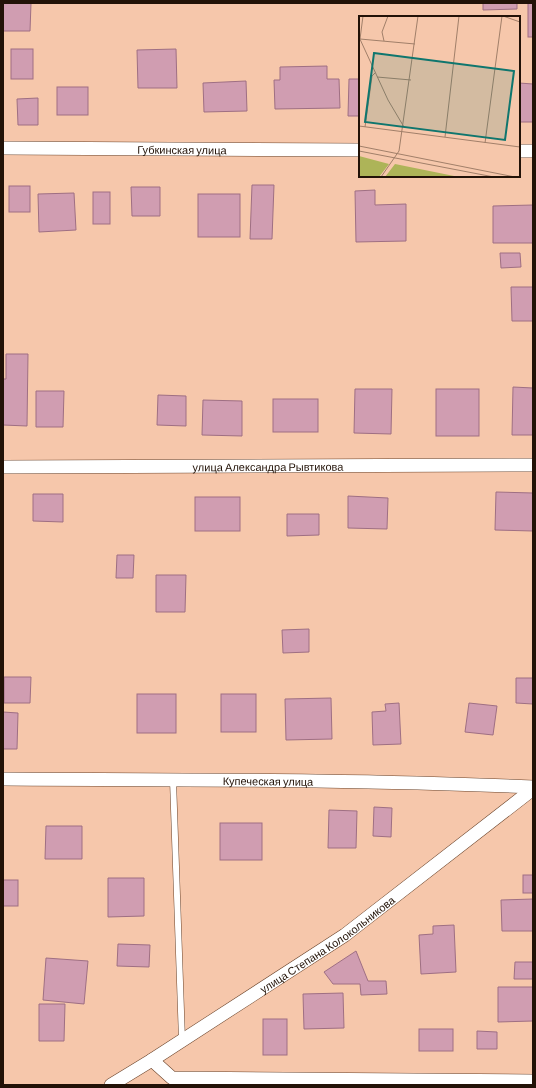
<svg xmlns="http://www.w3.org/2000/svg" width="536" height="1088" viewBox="0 0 536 1088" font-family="Barlow,sans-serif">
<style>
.building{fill:#d09db1;stroke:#9f6f83}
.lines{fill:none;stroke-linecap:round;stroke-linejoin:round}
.service-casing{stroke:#6a432a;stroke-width:7}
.minor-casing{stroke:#6a432a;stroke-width:14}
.service{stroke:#fff;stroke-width:6}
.minor{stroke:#fff;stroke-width:13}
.labels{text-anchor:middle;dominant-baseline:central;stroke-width:4;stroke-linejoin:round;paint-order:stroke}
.street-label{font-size:11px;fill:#221207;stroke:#f6c7ab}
.inset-road{fill:none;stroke:#a17f69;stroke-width:1}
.view{fill:#0f766e;fill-opacity:0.15;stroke:#0f766e;stroke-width:2}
.inset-edge{fill:none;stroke:#221207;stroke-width:2}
</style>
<rect width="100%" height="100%" fill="#f6c7ab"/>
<!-- building -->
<g class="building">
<polygon points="3,3 31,3 30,31 3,31"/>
<polygon points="483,3 517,3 517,9 483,10"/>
<rect x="528" y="3" width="5" height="34"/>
<rect x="11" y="49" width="22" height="30"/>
<polygon points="176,49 177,88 138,88 137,50"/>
<polygon points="327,66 327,79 339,79 340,108 275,109 274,80 280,80 280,67"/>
<polygon points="349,79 360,79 360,116 348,116"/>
<polygon points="246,81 247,111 204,112 203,83"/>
<polygon points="519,83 533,84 533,122 519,122"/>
<rect x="57" y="87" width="31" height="28"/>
<polygon points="38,98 38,125 18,125 17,99"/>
<polygon points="252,185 274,185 272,239 250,239"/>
<rect x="9" y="186" width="21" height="26"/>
<polygon points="131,187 160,187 160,216 132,216"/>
<polygon points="375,190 375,205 406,204 406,241 356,242 355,191"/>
<rect x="93" y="192" width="17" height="32"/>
<polygon points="74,193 76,230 39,232 38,194"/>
<rect x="198" y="194" width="42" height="43"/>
<polygon points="533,205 533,243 493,243 493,206"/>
<polygon points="500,253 520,253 521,267 501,268"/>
<polygon points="511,287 533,287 533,321 512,321"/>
<polygon points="6,354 28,354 27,426 3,425 3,379 6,379"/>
<polygon points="513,387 533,388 533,435 512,435"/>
<polygon points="355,389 392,389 391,434 354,433"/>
<rect x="436" y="389" width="43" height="47"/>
<polygon points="36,391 64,391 63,427 36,427"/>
<polygon points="158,395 186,396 186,426 157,425"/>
<rect x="273" y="399" width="45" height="33"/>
<polygon points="203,400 242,401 242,436 202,435"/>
<polygon points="496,492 533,493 533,531 495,530"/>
<polygon points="33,494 63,494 63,522 33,521"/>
<polygon points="348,496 388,498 387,529 348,528"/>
<rect x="195" y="497" width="45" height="34"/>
<polygon points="287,514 319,514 319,535 287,536"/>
<polygon points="117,555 134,555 133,578 116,578"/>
<polygon points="156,575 186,575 185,612 156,612"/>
<polygon points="309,629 309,652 283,653 282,630"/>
<polygon points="4,677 31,677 30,703 4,703"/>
<polygon points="516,678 533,678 533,704 516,703"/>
<rect x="137" y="694" width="39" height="39"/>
<rect x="221" y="694" width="35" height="38"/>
<polygon points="331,698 332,739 286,740 285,699"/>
<polygon points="399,703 401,744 373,745 372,712 386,711 385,704"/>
<polygon points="469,703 497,706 493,735 465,732"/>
<polygon points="3,712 18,713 17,749 3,749"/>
<polygon points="374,807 392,808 391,837 373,836"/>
<polygon points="329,810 357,811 356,848 328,848"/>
<rect x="220" y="823" width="42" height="37"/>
<polygon points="46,826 82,826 82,859 45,859"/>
<rect x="523" y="875" width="10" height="18"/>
<polygon points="108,878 144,878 144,916 108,917"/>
<rect x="3" y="880" width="15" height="26"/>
<polygon points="533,899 533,931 502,931 501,900"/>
<polygon points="454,925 456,972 421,974 419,935 433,934 433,926"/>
<polygon points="118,944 150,945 149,967 117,966"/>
<polygon points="356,951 368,981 386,981 387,994 361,995 360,984 333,984 324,972"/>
<polygon points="46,958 88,961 84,1004 43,1000"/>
<polygon points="515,962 533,962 533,979 514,979"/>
<polygon points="498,987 533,987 533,1021 498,1022"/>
<polygon points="343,993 344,1028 304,1029 303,994"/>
<polygon points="39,1004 65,1004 64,1041 39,1041"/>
<rect x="263" y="1019" width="24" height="36"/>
<rect x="419" y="1029" width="34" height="22"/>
<polygon points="477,1031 497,1032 497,1049 477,1049"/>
</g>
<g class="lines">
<!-- service casing -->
<g class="service-casing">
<polyline id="service" points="173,780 182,1040"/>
</g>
<!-- minor casing -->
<g class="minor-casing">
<g id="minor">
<path id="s1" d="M3,148l357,2"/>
<polyline points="519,151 533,151"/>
<path id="s2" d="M3,467l530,-2"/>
<path id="s3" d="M3,779c177,1 353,0 530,8"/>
<polyline points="152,1060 172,1078 533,1081"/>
<path id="s4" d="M111,1085l41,-25 193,-125 188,-146"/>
</g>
</g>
<!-- service -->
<use href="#service" class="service"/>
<!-- minor -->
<use href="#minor" class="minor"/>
</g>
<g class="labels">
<!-- street labels -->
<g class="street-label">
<text stroke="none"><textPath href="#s1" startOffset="179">Губкинская улица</textPath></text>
<text stroke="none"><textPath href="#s2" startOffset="265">улица Александра Рывтикова</textPath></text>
<text stroke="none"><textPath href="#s3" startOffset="265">Купеческая улица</textPath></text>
<text stroke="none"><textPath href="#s4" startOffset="258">улица Степана Колокольникова</textPath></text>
</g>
</g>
<!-- overview -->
<g transform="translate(359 16)">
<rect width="161" height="161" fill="#f6c7ab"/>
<path d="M0,140l30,8 -10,13h-20zM36,148l64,13h-74z" fill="#adb458"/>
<path class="inset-road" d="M4,0l-3,23 55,5M144,0l17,6M0,21l29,63 16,27M25,25l-2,-9 6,-16M18,61l34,3M0,110l161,21M6,111l7,-51 3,-3M86,121l14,-121M126,127l17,-127M0,130l156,31M0,135l135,26M22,161l18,-26 19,-135"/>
<path class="view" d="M15,37l140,18 -9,69 -140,-18z"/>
<rect width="161" height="161" class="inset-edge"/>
</g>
<!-- border -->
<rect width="536" height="1088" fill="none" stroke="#221207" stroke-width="8"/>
</svg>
